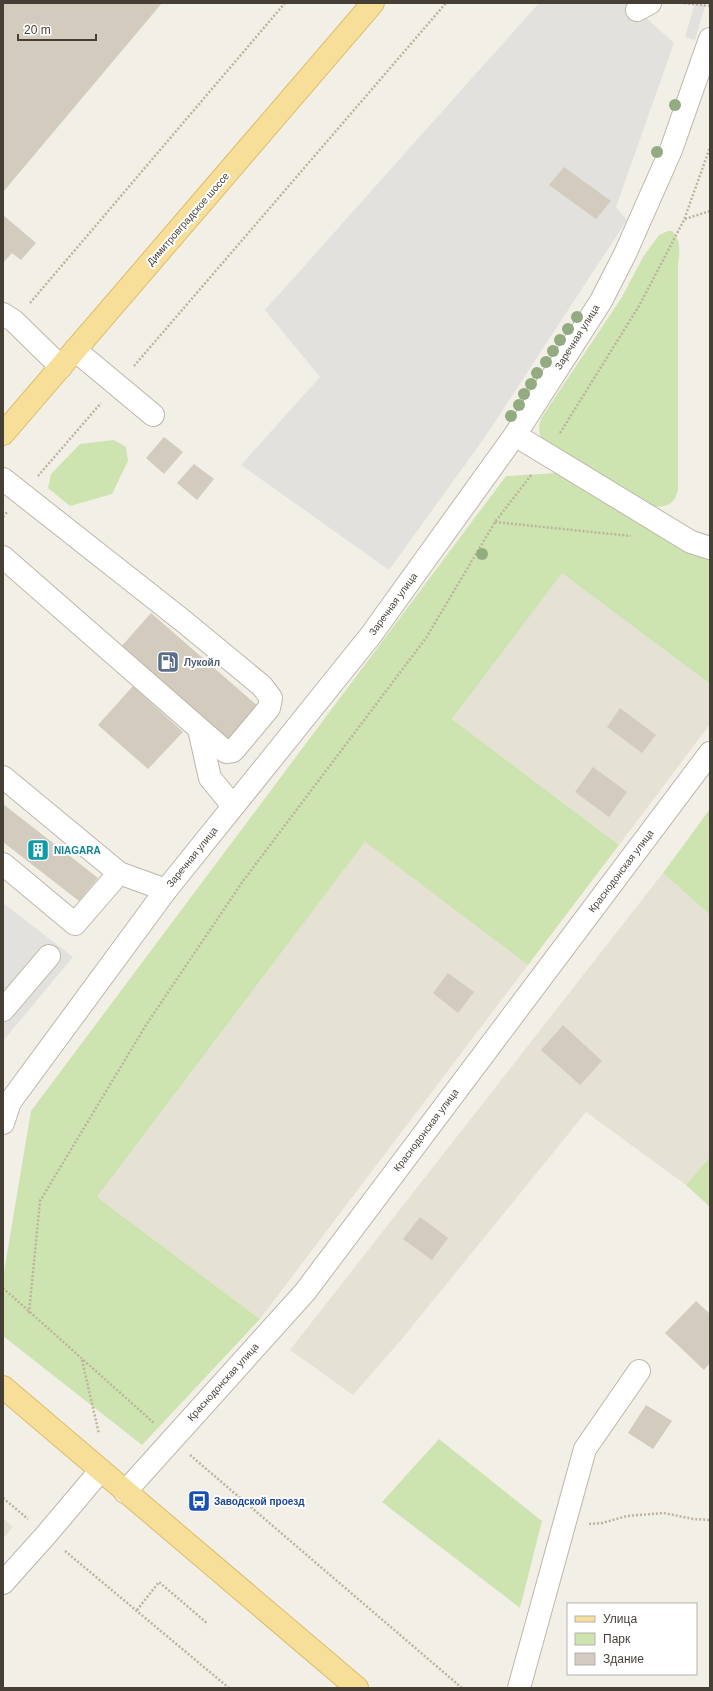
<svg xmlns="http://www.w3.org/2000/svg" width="713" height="1691" viewBox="0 0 713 1691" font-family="Helvetica,sans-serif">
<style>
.residential{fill:#e6e1d5}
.green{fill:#cde4b1}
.parking{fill:#e3e1de}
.building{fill:#d3cbbd}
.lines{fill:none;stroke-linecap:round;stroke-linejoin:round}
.minor-casing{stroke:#bdb7aa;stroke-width:24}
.major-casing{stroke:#ddbc6a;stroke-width:24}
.path{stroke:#beb39c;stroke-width:2.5;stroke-dasharray:2 2;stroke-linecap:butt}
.minor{stroke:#fff;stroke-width:22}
.major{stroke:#f8df99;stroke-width:22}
.tree{fill:#93ab81}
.labels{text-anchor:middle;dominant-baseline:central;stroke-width:4;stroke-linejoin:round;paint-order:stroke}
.street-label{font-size:10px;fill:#453f36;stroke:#fff}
.service-label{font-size:10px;font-weight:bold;fill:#4e5e75;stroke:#fff;text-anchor:start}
.culture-label{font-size:10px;font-weight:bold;fill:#0d838f;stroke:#fff;text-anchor:start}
.transit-label{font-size:10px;font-weight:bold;fill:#164399;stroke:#fff;text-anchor:start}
</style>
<rect width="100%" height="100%" fill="#f2efe7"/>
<!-- residential -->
<g class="residential">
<polygon points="562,572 710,684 710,724 619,845 452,719"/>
<polygon points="365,842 528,965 260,1319 97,1197"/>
<polygon points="663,873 710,915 710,1157 686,1185 586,1112 401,1340 353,1395 290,1350"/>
<polygon points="3,1518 13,1527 3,1539"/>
</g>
<!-- green -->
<g class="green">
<path d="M668,231h4c9,8 8,21 6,33v225c-3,18 -16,20 -31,16l-105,-65c-4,-8 -4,-15 0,-23l80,-120 21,-40 16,-22z"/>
<polygon points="114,440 126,447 128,461 112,494 70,506 48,488 51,474 80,444"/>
<polygon points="557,473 710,561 710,684 562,573 452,719 619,845 528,965 365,842 97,1197 260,1319 142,1445 3,1336 3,1278 31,1111 506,476"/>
<polygon points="710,809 710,915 663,873"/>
<polygon points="710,1157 710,1207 686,1185"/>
<polygon points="439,1439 542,1521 520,1608 382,1502"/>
</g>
<!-- parking -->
<g class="parking">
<polygon points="539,3 630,3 674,43 616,207 627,220 485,437 389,570 241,465 320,377 265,310"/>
<polygon points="695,3 706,3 695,40 685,37"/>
<polygon points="3,903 73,957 3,1041"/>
</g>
<!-- building -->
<g class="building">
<polygon points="3,3 162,3 3,192"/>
<polygon points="564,167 611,201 596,219 549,185"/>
<polygon points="3,215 36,243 21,260 12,253 3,263"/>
<polygon points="164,437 183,452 164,474 146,458"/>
<polygon points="194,464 214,479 197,500 177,483"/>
<polygon points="151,613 260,708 230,744 120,648"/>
<polygon points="133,686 183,732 148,769 98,725"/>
<polygon points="620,708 656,735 642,753 607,727"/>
<polygon points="593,767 627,792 609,817 575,792"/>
<polygon points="3,804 98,878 79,901 3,842"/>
<polygon points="448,973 474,992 458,1013 433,993"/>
<polygon points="563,1025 602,1061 580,1085 541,1050"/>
<polygon points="420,1217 448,1238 432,1260 403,1239"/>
<polygon points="696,1301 710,1314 710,1363 704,1370 665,1333"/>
<polygon points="646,1405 672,1421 653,1449 628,1433"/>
</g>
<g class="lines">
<!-- minor casing -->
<g class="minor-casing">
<g id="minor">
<polyline points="637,10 650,3"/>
<polyline points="3,314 14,321 61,367"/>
<polyline points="75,350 153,415"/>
<polyline points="515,435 691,542 710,548"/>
<polyline points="3,479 182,620 262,686 271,698 269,708 233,751 226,752 3,557"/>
<polyline points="199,729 210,778 233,806"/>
<polyline points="3,777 119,873 75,924 3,864"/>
<polyline points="119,873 166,890"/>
<polyline points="3,1010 49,956"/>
<polyline points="3,1123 10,1102 166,890 371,635 515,435 601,301 625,254 671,150 710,39"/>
<polyline points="125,1492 305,1292 710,753"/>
<polyline points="3,1583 46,1535 100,1471"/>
<polyline points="519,1688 585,1449 639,1371"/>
</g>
</g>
<!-- major casing -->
<g class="major-casing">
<g id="major">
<polyline points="3,434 373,3"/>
<polyline points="3,1387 357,1688"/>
</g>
</g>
<!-- path -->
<g class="path">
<polyline points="684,3 710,6"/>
<polyline points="685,219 710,211"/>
<polyline points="30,303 285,3"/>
<polyline points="134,366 446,3"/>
<polyline points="560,433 639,306 684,220 709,150 710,149"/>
<polyline points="38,476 101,403"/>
<polyline points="3,517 7,512"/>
<polyline points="495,522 631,536"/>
<polyline points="3,1288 155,1424"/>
<polyline points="29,1313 40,1201 146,1025 243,881 426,638 495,522 532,474"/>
<polyline points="82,1360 99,1434"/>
<polyline points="190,1455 462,1688"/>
<polyline points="3,1498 28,1519"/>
<polyline points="589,1524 602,1523 627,1516 664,1513 693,1519 710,1520"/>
<polyline points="65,1551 229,1688"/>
<polyline points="137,1610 159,1582 208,1624"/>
</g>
<!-- minor -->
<use href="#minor" class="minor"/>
<!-- major -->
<use href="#major" class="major"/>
</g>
<!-- trees -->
<g class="tree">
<circle cx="675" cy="105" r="6"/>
<circle cx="657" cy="152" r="6"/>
<circle cx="577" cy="317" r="6"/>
<circle cx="568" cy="329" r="6"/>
<circle cx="560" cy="340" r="6"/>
<circle cx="553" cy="351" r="6"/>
<circle cx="546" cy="362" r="6"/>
<circle cx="537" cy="373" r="6"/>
<circle cx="531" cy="384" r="6"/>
<circle cx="524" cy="394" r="6"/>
<circle cx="519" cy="405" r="6"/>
<circle cx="511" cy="416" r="6"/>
<circle cx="482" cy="554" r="6"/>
</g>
<!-- icons -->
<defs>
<g id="fuel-square" transform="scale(1.15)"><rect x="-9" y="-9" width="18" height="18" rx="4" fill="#5c6f8a" stroke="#fff"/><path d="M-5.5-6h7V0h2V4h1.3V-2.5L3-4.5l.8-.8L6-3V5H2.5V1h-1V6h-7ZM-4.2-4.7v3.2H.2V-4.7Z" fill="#fff"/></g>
<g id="building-square" transform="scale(1.15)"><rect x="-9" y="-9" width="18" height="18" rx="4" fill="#0f9aa8" stroke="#fff"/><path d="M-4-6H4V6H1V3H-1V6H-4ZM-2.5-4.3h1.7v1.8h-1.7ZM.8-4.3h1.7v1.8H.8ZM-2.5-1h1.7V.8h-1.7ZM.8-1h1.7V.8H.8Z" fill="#fff"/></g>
<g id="bus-square" transform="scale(1.15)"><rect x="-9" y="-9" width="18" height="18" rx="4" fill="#1a4fb4" stroke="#fff"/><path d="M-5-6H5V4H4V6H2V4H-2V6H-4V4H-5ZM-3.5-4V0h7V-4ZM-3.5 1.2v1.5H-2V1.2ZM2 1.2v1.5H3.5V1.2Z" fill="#fff"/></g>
</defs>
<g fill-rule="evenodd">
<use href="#fuel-square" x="168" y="662"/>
<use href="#building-square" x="38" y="850"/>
<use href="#bus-square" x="199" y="1501"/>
</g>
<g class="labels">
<!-- street labels -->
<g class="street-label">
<text transform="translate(188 219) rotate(-49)">Димитровградское шоссе</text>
<text transform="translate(577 337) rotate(-58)">Заречная улица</text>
<text transform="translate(393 604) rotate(-54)">Заречная улица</text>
<text transform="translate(192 857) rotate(-51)">Заречная улица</text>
<text transform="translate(621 871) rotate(-53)">Краснодонская улица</text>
<text transform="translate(426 1130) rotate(-53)">Краснодонская улица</text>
<text transform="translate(223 1382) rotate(-48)">Краснодонская улица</text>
</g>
<!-- service labels -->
<g class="service-label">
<text x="184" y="662">Лукойл</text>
</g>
<!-- culture labels -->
<g class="culture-label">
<text x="54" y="850">NIAGARA</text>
</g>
<!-- transit labels -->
<g class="transit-label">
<text x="214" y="1501">Заводской проезд</text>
</g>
</g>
<!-- border -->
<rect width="713" height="1691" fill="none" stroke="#453f36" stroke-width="8"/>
<!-- legend -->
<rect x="567" y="1603" width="130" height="72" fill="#ffffff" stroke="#b5b2af"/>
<rect x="575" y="1616" width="20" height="6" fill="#f8df99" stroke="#b5b2af"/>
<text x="603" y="1623" font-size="12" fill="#453f36">Улица</text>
<rect x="575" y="1633" width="20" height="12" fill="#cde4b1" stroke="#b5b2af"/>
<text x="603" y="1643" font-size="12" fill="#453f36">Парк</text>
<rect x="575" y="1653" width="20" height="12" fill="#d3cbbd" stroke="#b5b2af"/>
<text x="603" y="1663" font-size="12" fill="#453f36">Здание</text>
<!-- scale -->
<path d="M18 34v6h78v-6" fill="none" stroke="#453f36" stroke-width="2"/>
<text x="24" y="34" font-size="12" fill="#453f36" stroke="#ffffff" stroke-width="3" paint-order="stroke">20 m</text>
</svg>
